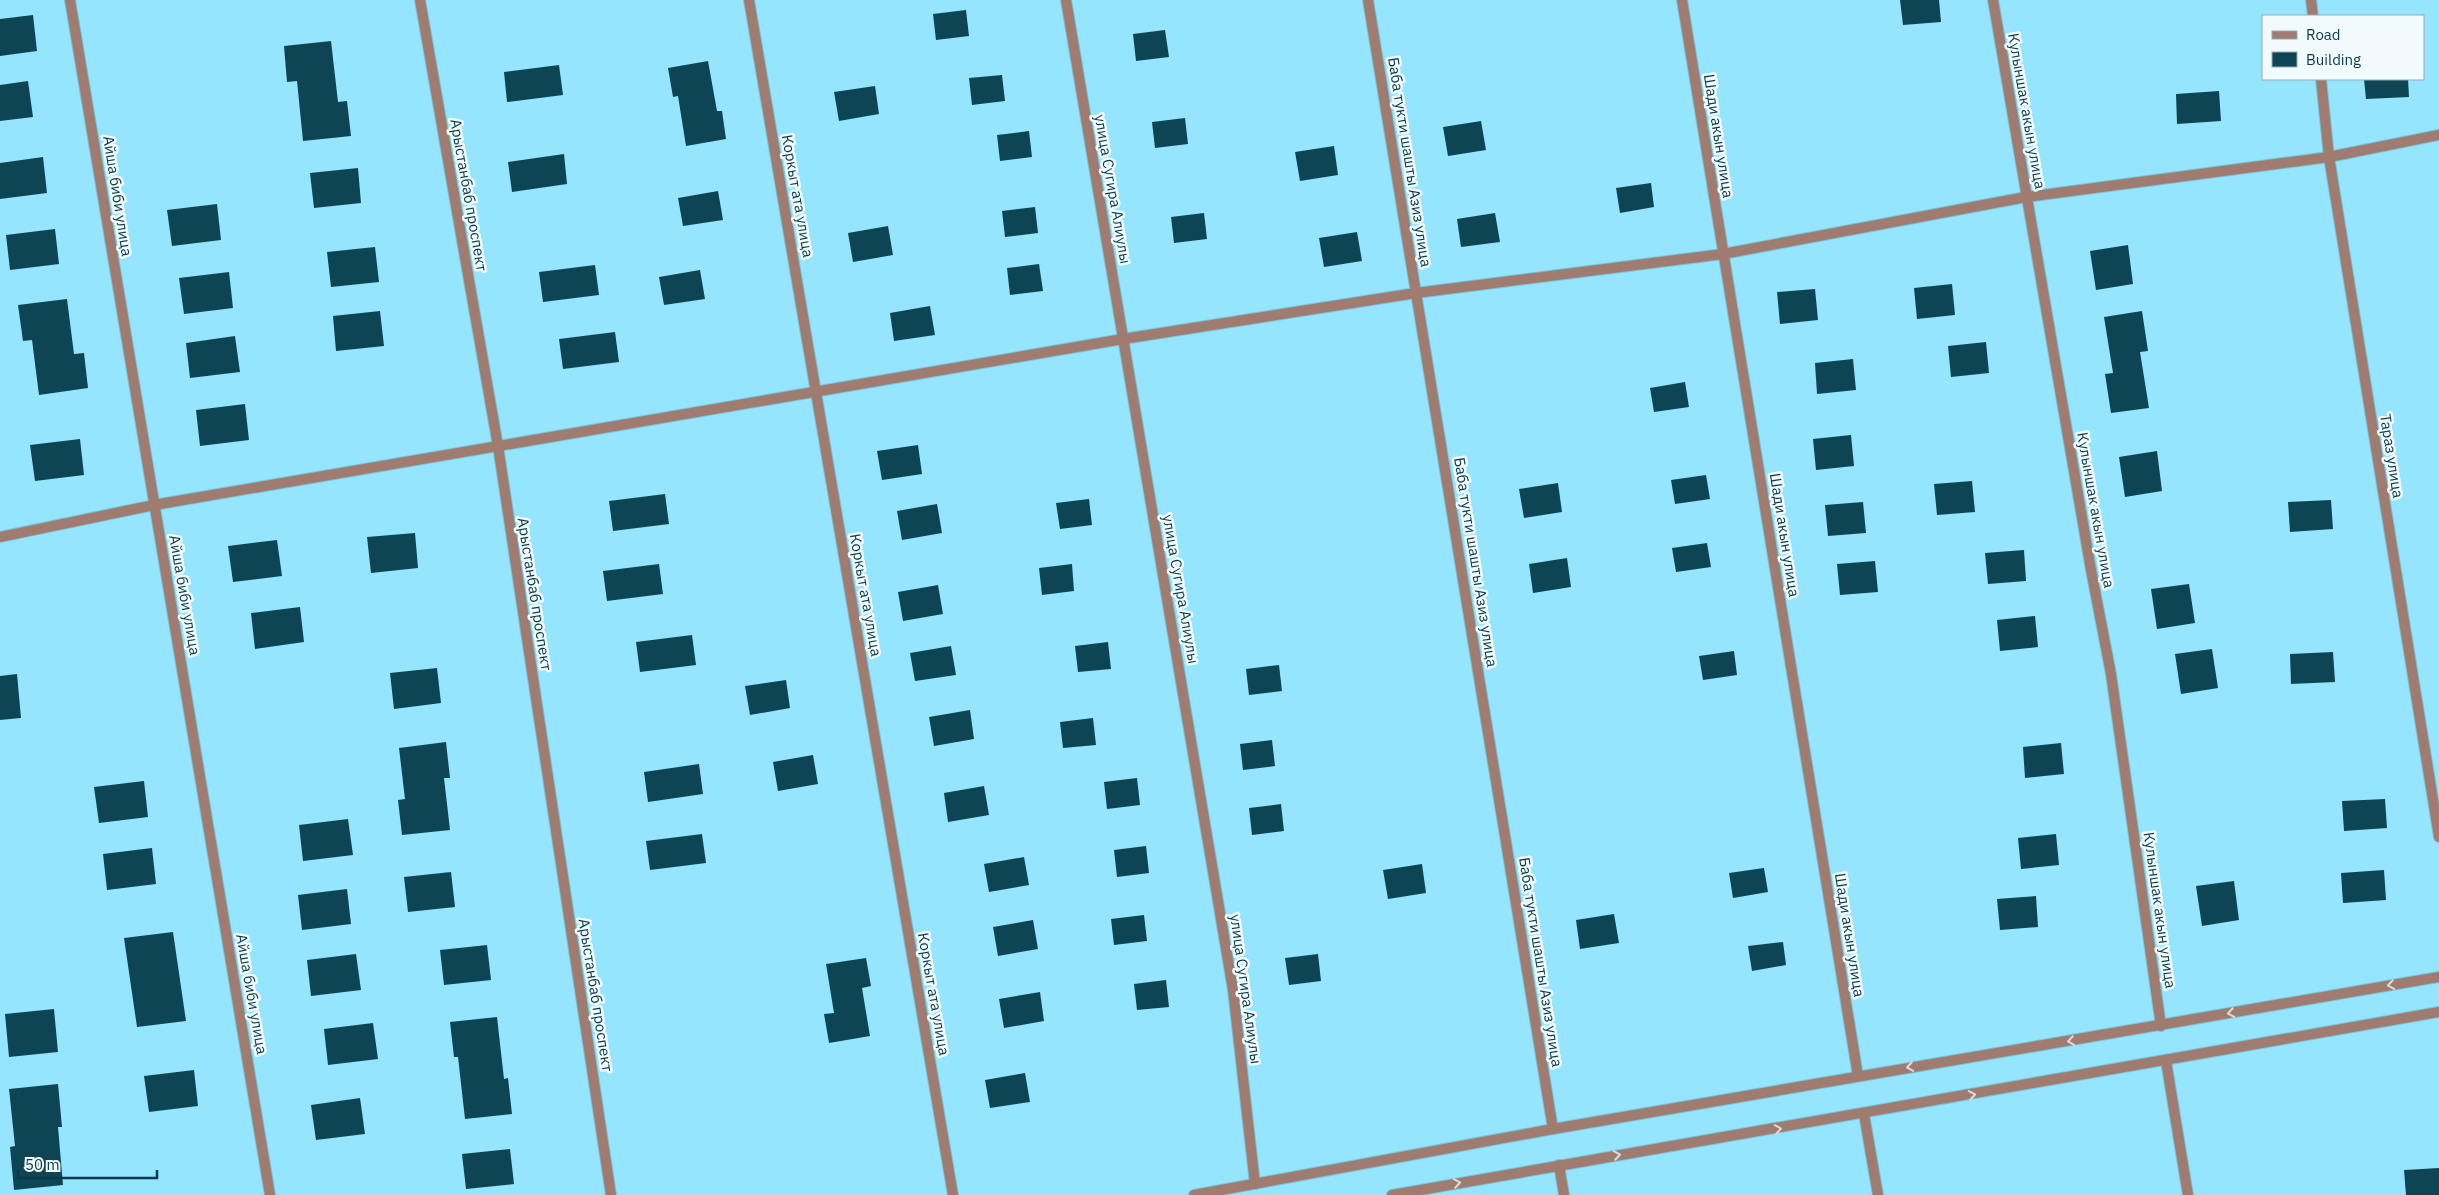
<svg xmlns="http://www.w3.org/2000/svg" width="2439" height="1195" viewBox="0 0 2439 1195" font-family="'IBM Plex Sans',sans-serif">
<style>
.building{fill:#0e4554}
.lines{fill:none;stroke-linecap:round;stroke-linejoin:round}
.minor-casing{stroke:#79c3da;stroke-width:12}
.tertiary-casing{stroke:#79c3da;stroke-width:12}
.minor{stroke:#a07c70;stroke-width:10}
.tertiary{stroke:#a07c70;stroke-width:10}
.oneway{stroke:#dddada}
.labels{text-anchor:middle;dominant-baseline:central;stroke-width:5;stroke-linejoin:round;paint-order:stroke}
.street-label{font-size:15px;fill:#0a3a47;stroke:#f1fafd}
</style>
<rect width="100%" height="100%" fill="#95e5ff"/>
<!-- building -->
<g class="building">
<polygon points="1900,0 1939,0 1941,22 1903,25"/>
<polygon points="966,10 969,36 936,40 933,14"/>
<polygon points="33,15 37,51 0,56 0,19"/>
<polygon points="1165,30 1169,57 1136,61 1133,34"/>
<polygon points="331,41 338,102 347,101 351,136 303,141 297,81 287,82 284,46"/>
<polygon points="708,61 717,111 722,111 726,139 686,146 678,96 673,97 668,68"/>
<polygon points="559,65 563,95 507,102 504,72"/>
<polygon points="1002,75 1005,101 972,105 969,78"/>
<polygon points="2364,79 2408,79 2409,97 2366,99"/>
<polygon points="28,81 33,117 0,121 0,85"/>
<polygon points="875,86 879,114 839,121 834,92"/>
<polygon points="2219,91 2221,121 2177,124 2176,94"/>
<polygon points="1185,118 1188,144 1155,148 1152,122"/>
<polygon points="1481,121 1486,150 1448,156 1443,127"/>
<polygon points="1029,131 1032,157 1000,161 997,135"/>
<polygon points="1334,146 1338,175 1300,181 1295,152"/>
<polygon points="564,154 567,184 512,192 508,162"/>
<polygon points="43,157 47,193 0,199 0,163"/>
<polygon points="358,168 361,203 314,208 310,173"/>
<polygon points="1651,183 1654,207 1620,213 1616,188"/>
<polygon points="718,191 723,220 683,226 678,198"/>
<polygon points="217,204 221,240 172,246 167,210"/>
<polygon points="1035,207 1038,233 1005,237 1002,211"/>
<polygon points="1204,213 1207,239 1174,243 1171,217"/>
<polygon points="1495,213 1500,242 1461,247 1457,219"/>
<polygon points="888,226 893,255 853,262 848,233"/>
<polygon points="55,229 59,264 10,270 6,235"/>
<polygon points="1357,232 1362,261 1324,267 1319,238"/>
<polygon points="2128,245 2133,284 2096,290 2090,251"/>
<polygon points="375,247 379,282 331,287 327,252"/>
<polygon points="1039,264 1043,291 1010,295 1007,268"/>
<polygon points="595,265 599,295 543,302 539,272"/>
<polygon points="700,270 705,299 664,305 659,277"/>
<polygon points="229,272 233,308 184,314 179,278"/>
<polygon points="1952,284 1955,315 1917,319 1914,288"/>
<polygon points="1815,289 1818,320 1780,324 1777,292"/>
<polygon points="67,299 74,354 84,353 88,388 39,395 32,340 23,341 18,305"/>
<polygon points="930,306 935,335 894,341 890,313"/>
<polygon points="380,311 384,346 336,351 333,316"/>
<polygon points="2142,311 2148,351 2140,352 2149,408 2111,413 2105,374 2113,373 2104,317"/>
<polygon points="615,332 619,362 563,369 559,339"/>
<polygon points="235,336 240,372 190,378 186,343"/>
<polygon points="1986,342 1989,373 1951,377 1948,346"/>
<polygon points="1853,359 1856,390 1817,394 1815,363"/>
<polygon points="1685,382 1689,407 1654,412 1650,388"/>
<polygon points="245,404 249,440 200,446 196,410"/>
<polygon points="1851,435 1854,466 1816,470 1813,439"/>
<polygon points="80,439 84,475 35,481 30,445"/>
<polygon points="918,445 922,474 882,480 877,451"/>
<polygon points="2157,451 2162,491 2125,497 2119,457"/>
<polygon points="1706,475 1710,499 1675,504 1671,480"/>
<polygon points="1972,481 1975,512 1937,515 1934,484"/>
<polygon points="1558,483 1562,512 1524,518 1519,489"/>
<polygon points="665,494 669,524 613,531 609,501"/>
<polygon points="1089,499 1092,525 1060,529 1056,503"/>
<polygon points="2331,500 2333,529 2290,532 2288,502"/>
<polygon points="1863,502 1866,533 1828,536 1825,505"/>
<polygon points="937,504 942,533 902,540 897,511"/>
<polygon points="415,533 418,568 371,573 367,537"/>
<polygon points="277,540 282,576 233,582 228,546"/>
<polygon points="1707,543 1711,567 1676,572 1672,548"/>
<polygon points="2024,550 2026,581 1988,584 1985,553"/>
<polygon points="1567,558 1571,587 1533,593 1529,564"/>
<polygon points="1875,561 1878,592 1840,595 1837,564"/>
<polygon points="659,564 663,594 607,601 603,571"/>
<polygon points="1072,564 1074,591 1042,595 1039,568"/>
<polygon points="2189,584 2195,623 2157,629 2151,589"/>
<polygon points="938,585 943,614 903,621 898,592"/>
<polygon points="300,607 304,642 255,649 251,613"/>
<polygon points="2035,616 2038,647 2000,651 1997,620"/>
<polygon points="692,635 696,665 640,672 636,642"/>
<polygon points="1108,642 1111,669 1078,672 1075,646"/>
<polygon points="951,646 956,675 915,681 910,653"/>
<polygon points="2212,649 2218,688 2181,694 2175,654"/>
<polygon points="1734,651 1737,675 1703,680 1699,656"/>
<polygon points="2333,652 2335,682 2291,684 2290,654"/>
<polygon points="1279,665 1282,691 1249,695 1246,669"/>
<polygon points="437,668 441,703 394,709 390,673"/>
<polygon points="17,674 21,718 0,720 0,676"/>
<polygon points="786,680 790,708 750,715 745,686"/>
<polygon points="970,710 974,739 934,746 929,717"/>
<polygon points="1093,718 1096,745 1063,748 1060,722"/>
<polygon points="1272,740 1275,766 1243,770 1240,744"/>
<polygon points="446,742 450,778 444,778 450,830 402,835 398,800 405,799 399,748"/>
<polygon points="2061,743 2064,774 2025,778 2023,747"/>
<polygon points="813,755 818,784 778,791 773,762"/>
<polygon points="699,764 703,794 648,802 644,772"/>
<polygon points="1137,778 1140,805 1107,809 1104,782"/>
<polygon points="144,781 148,817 99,823 94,787"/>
<polygon points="984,786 989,815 948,822 944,793"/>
<polygon points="2385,799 2387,828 2344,831 2342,801"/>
<polygon points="1281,804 1284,831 1252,835 1249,808"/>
<polygon points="348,819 353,855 303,861 299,825"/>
<polygon points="702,834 706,863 650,870 646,841"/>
<polygon points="2056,834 2059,865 2021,869 2018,838"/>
<polygon points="1146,846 1149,873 1117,877 1114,850"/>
<polygon points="152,848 156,884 107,890 103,854"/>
<polygon points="1024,857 1029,885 989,892 984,864"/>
<polygon points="1422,864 1426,893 1388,899 1383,870"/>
<polygon points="1764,868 1768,892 1733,898 1729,873"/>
<polygon points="2384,870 2386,900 2343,903 2341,873"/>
<polygon points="451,872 455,907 408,912 404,877"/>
<polygon points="2234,881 2239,920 2202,926 2196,886"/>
<polygon points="347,889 351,924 302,930 298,895"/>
<polygon points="2036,896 2038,927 2000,930 1997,899"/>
<polygon points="1614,914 1619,943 1580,949 1576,920"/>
<polygon points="1144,915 1147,941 1114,945 1111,919"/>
<polygon points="1033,920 1038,949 998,956 993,927"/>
<polygon points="173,932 186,1021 137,1027 124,938"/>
<polygon points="1783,942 1786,965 1752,971 1748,946"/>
<polygon points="487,945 491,980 444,985 440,950"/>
<polygon points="356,954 361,990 311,996 307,960"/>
<polygon points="1318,954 1321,981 1289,985 1285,958"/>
<polygon points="866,958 871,986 862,988 870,1036 829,1043 824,1014 834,1013 826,964"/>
<polygon points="1166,980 1169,1007 1137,1010 1134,984"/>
<polygon points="1040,992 1044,1021 1004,1028 999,999"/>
<polygon points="54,1009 58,1052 9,1057 5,1014"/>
<polygon points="497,1017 504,1079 508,1078 512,1114 465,1119 458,1057 454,1057 450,1022"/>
<polygon points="373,1023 378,1059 328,1065 324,1029"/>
<polygon points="194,1070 198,1106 149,1112 144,1076"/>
<polygon points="1025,1073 1030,1102 990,1108 985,1080"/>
<polygon points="58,1084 62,1127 58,1127 63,1185 14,1190 10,1147 15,1146 9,1089"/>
<polygon points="360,1098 365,1134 316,1140 311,1105"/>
<polygon points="510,1149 514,1184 466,1189 462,1154"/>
<polygon points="2439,1168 2439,1195 2406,1195 2404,1170"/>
</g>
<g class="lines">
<!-- minor casing -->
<g class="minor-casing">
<g id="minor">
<polyline points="70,0 270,1195"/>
<polyline points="420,0 498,446 611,1195"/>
<polyline points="749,0 953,1195"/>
<polyline points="1066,0 1233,990 1255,1184"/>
<polyline points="1368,0 1553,1129"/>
<polyline points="1682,0 1858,1076"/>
<polyline points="1993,0 2091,570 2111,674 2161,1026"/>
<polyline points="2311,0 2313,16"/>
<polyline points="2321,79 2329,157 2439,837"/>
<polyline points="0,537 154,505 1123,339 1416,293 1723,254 2026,197 2329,157 2439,135"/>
<polyline points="2166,1061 2188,1195"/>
<polyline points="1864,1114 1878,1195"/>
<polyline points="1559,1165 1564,1195"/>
</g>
</g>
<!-- tertiary casing -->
<g class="tertiary-casing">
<g id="tertiary">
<polyline points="1194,1195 1553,1129 2439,977"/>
<polyline points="1392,1195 2439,1012"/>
</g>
</g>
<!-- minor -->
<use href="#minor" class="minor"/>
<!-- tertiary -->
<use href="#tertiary" class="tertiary"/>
</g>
<!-- one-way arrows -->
<defs><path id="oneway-chevron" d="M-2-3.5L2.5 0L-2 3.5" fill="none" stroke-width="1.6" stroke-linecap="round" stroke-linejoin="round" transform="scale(1.25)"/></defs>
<g class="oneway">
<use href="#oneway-chevron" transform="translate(2391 985) rotate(170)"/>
<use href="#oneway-chevron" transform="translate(2231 1013) rotate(170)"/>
<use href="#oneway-chevron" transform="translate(2071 1041) rotate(171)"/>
<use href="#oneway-chevron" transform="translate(1910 1067) rotate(171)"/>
<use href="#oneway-chevron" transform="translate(1972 1095) rotate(-10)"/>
<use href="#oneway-chevron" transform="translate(1778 1129) rotate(-9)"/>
<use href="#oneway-chevron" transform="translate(1617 1155) rotate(-9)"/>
<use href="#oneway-chevron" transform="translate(1457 1183) rotate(-10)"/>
</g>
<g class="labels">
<!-- street labels -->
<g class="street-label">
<text transform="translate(2027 111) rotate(80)">Кулыншак акын улица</text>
<text transform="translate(1719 136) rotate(81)">Шади акын улица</text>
<text transform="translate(1410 162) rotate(81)">Баба тукти шашты Азиз улица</text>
<text transform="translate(1113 189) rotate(80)">улица Сугира Алиулы</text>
<text transform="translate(469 195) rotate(80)">Арыстанбаб проспект</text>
<text transform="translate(118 196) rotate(81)">Айша биби улица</text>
<text transform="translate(798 196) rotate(80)">Коркыт ата улица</text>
<text transform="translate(2392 456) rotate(81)">Тараз улица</text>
<text transform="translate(2096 510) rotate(80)">Кулыншак акын улица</text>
<text transform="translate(1785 535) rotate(81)">Шади акын улица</text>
<text transform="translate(1476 562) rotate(81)">Баба тукти шашты Азиз улица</text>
<text transform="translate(1181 589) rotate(80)">улица Сугира Алиулы</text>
<text transform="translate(535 594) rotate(81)">Арыстанбаб проспект</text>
<text transform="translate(185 595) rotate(80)">Айша биби улица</text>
<text transform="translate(866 595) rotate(80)">Коркыт ата улица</text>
<text transform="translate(2160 910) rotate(82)">Кулыншак акын улица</text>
<text transform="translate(1850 935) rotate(81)">Шади акын улица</text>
<text transform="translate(1541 962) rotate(81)">Баба тукти шашты Азиз улица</text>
<text transform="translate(1246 989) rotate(82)">улица Сугира Алиулы</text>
<text transform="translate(252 994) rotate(80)">Айша биби улица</text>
<text transform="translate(934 994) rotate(80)">Коркыт ата улица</text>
<text transform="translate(596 995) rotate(81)">Арыстанбаб проспект</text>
</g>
</g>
<!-- legend -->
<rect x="2262" y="15" width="162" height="65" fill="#f1fafd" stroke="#95adb4"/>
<rect x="2272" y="31" width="25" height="8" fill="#a07c70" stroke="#95adb4"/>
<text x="2306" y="40" font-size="15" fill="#0a3a47">Road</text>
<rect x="2272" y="52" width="25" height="15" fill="#0e4554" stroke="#95adb4"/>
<text x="2306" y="65" font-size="15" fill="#0a3a47">Building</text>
<!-- scale -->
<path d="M18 1170v8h139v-8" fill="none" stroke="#0a3a47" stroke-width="2.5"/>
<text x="25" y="1170" font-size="15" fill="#0a3a47" stroke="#f1fafd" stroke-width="4" paint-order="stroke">50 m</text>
</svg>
